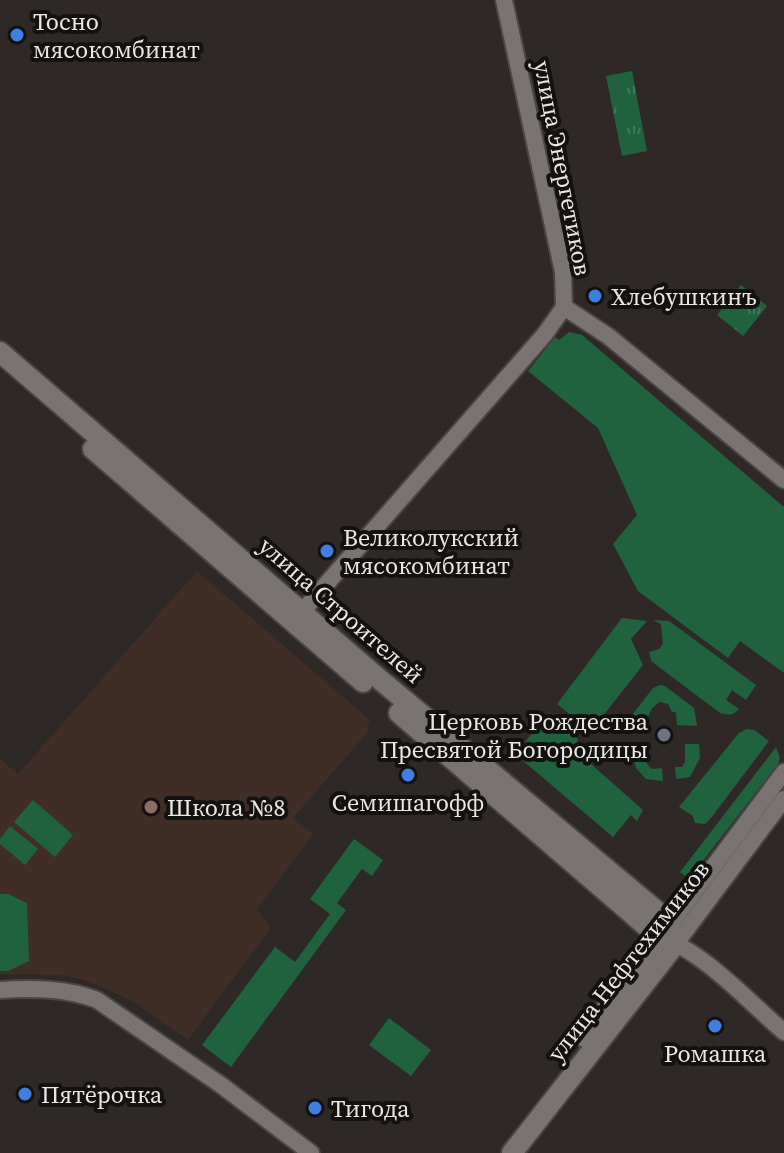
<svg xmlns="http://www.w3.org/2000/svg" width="784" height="1153" viewBox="0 0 784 1153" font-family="'Source Serif 4',serif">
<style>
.education{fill:#3f2d26}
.grass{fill:#21623e}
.park{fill:url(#park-tufts)}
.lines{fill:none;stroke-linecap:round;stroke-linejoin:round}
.minor-casing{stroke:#494543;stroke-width:20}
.tertiary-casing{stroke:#494543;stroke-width:24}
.minor{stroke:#797371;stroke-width:16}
.tertiary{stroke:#797371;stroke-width:20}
.shop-dot{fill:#3f7fe0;stroke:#141211;stroke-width:3}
.worship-dot{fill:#6b7280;stroke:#141211;stroke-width:3}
.education-dot{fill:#8d6e63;stroke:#141211;stroke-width:3}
.labels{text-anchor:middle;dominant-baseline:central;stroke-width:8;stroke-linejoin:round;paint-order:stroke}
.poi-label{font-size:24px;fill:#eae7e6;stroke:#141211;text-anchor:start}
.street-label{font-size:24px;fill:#eae7e6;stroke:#141211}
</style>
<defs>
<pattern id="park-tufts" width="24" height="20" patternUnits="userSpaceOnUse" patternTransform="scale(2)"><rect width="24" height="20" fill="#21623e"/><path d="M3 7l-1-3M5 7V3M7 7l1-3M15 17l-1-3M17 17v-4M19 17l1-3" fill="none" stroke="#41785a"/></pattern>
</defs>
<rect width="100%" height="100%" fill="#2e2927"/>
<!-- education -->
<polygon class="education" points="197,571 370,720 367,733 293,818 313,834 257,909 271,928 188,1040 132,1001 93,983 64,975 0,974 0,759 18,774"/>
<!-- grass -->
<g class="grass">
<polygon points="569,332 582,335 784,507 784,673 740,641 728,658 638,591 613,544 637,515 598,428 528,371 555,337 559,340"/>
<polygon points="622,618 647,621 631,639 643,665 598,722 582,724 557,704"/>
<path d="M653,620l16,1 87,64 -10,15 -14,-10 -6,10 13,9c-6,7 -11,6 -19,4l-69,-52 -2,-9 10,-3 4,-5 -2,-20z"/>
<path d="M660,685l5,1 29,22 3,18 -20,-1 -1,-13h-4l-4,-8 -8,-2c-9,5 -13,13 -12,23l-8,3 -1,-5 -11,1 1,-5 24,-31z"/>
<polygon points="549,713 578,739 575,750 643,810 637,821 631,815 613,837 515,754"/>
<polygon points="747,729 754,730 769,741 711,818 705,824 695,823 693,816 679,807 739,733"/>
<polygon points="685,744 699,744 700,758 690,777 676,779 675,767 682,767 685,762"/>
<polygon points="776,747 780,758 778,764 689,879 680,872"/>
<polygon points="645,748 647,764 652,769 662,768 663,781 646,779 636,768 631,749"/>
<polygon points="33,800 73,835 55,857 14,822"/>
<polygon points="10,826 38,849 25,865 0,844 0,839"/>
<polygon points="354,839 383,860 372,876 362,869 337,903 346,910 231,1067 202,1045 275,947 295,962 330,914 310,899"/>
<polygon points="0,894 8,894 27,903 29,961 8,971 0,971"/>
<polygon points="389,1018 431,1050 411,1076 369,1045"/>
</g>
<!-- park -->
<g class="park">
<polygon points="632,71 647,151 622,156 606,76"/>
<polygon points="741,285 767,306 743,336 717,315"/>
</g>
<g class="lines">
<!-- minor casing -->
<g class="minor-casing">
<g id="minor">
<polyline points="504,0 563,272 564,307 608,336 784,480"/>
<polyline points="294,621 545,334 564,307"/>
<path d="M784,772l-124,166c40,10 91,66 124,94"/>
<polyline points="677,942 784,799"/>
<path d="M0,990c33,-2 66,-2 97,10l124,85 90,68"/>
</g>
</g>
<!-- tertiary casing -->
<g class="tertiary-casing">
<g id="tertiary">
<polyline points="0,352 378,678 671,923 677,942 512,1153"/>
<polyline points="93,449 363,682"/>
<polyline points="399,713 660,938 585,1037"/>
</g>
</g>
<!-- minor -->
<use href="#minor" class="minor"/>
<!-- tertiary -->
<use href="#tertiary" class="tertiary"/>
</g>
<!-- markers -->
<g class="shop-dot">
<circle cx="17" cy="35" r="8"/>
<circle cx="595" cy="296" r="8"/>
<circle cx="327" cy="551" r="8"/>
<circle cx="408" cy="775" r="8"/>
<circle cx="715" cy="1026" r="8"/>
<circle cx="25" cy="1094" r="8"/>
<circle cx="315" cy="1108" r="8"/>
</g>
<circle class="worship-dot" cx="664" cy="735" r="8"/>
<circle class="education-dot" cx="151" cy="807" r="8"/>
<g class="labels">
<!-- poi labels -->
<g class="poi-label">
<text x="33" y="21">Тосно<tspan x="33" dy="28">мясокомбинат</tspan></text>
<text x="611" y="296">Хлебушкинъ</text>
<text x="343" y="537">Великолукский<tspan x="343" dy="28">мясокомбинат</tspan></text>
<text x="648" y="721" text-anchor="end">Церковь Рождества<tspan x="648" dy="28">Пресвятой Богородицы</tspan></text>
<text x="408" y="802" text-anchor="middle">Семишагофф</text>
<text x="167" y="807">Школа №8</text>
<text x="715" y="1053" text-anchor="middle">Ромашка</text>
<text x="41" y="1094">Пятёрочка</text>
<text x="331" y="1108">Тигода</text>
</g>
<!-- street labels -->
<g class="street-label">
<text transform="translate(563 168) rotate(79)">улица Энергетиков</text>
<text transform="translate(341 610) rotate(41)">улица Строителей</text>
<text transform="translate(628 961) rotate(-52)">улица Нефтехимиков</text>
</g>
</g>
</svg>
